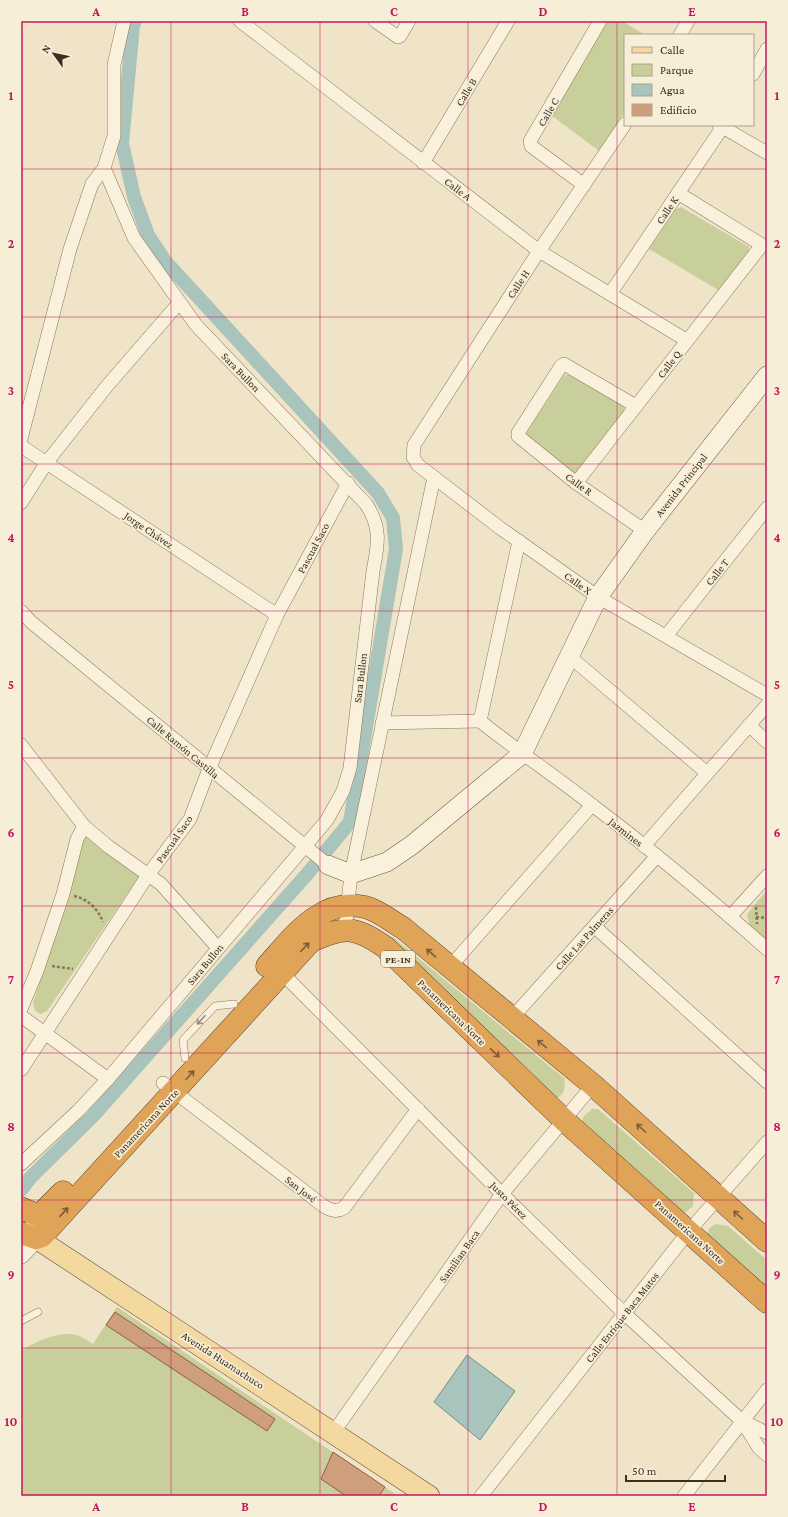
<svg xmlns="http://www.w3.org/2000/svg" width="788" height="1517" viewBox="0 0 788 1517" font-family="'Crimson Pro',serif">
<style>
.green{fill:#c9cf9b}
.water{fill:#a9c4bc;stroke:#6f938a}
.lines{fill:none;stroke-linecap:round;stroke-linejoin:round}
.canal{stroke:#a9c4bc;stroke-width:14}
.building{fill:#cf9f7d;stroke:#8d5f41}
.lane-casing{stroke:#8d765c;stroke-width:8}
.street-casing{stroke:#8d765c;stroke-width:14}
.secondary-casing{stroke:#6f573f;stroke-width:20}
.primary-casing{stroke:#5b4430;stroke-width:22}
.highway-casing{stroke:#5b4430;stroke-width:23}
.path{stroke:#8d765c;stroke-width:2.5;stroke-dasharray:3 2;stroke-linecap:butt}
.lane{stroke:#faf1dc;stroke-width:7}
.street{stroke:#faf1dc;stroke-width:13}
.secondary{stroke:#faf1dc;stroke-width:19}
.primary{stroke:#f3d9a0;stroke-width:21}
.highway{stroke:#e0a458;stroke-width:22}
.oneway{stroke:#7e5d36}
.oneway2{stroke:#9c907e}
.grid{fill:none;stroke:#c2185b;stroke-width:1;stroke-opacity:0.55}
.labels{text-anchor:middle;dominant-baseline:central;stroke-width:3.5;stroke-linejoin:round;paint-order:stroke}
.shield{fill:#f7eed8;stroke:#756857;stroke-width:1}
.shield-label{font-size:10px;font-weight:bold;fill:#3d2e20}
.street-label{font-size:11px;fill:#3d2e20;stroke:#f7eed8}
.neatline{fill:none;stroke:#c2185b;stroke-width:1.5}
.grid-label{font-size:13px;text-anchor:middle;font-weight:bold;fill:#c2185b}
</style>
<rect width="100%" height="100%" fill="#f0e4c8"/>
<!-- green -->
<g class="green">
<polygon points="607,21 622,21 645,35 625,35 625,113 599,151 551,115"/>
<polygon points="681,207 749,247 749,251 720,291 649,249 676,209"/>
<polygon points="564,375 571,375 624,407 624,412 578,474 571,473 525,435"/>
<polygon points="85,834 138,875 138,878 47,1011 41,1014 35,1011 33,1003"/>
<polygon points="767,890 767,943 750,929 747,914"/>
<path d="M393,937l172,142c-1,10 1,14 -9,20l-168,-156z"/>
<polygon points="592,1109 598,1109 694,1193 693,1206 686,1212 681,1214 582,1126 583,1117"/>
<polygon points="715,1224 728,1226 767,1260 767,1297 707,1238 709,1229"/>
<path d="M117,1307l281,189h-377v-146c16,-8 40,-21 58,-14 5,2 9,5 14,8z"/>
</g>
<!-- water -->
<polygon class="water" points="467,1355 515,1391 480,1440 434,1402"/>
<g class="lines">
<!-- canal -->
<polyline class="canal" points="21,1190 31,1177 93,1116 308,873 350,822 396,549 393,518 378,493 165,261 148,235 134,197 122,143 133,26 135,21"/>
</g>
<!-- building -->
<g class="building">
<polygon points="115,1312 275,1419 267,1431 106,1325"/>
<polygon points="333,1452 385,1487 379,1496 346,1496 321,1479"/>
</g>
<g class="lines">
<!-- lane casing -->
<g class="lane-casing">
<g id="lane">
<polyline points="185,1058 183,1040 215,1006 234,1004"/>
<polyline points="21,1321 38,1312"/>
</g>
</g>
<!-- street casing -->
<g class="street-casing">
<g id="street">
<polyline points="240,21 539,251 686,340"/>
<polyline points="375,21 398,37 400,36 409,21"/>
<polyline points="680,35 688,21"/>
<polyline points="753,74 767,49"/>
<polyline points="625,124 539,251 414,445 413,457 418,465 500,528 598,597 767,695"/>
<polyline points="719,125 767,153"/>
<polyline points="423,163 508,21"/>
<polyline points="584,185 531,146 530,141 600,21"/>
<polyline points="610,294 724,125"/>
<polyline points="636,406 564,364 561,366 518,433 518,436 576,483 645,531"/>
<polyline points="21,439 70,249 92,184 104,168 114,136 114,65 124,21"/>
<polyline points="21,446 277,615"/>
<polyline points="576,483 762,245 678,193"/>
<polyline points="21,503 47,462 107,386 179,303"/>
<polyline points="21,611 31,622 328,865"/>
<polyline points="666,636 767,508"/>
<polyline points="569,656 707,773"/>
<path d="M480,721c36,29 75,55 112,84 60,45 118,94 175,144"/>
<polyline points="480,721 519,541"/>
<polyline points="382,723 480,721"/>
<polyline points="749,725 767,742"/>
<polyline points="21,745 84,826 109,847 161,884 218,948"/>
<polyline points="644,846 767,705"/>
<polyline points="730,917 767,876"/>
<polyline points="595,927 767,1082"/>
<polyline points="345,930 351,874 434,477"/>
<polyline points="449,968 592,805"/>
<polyline points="281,972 502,1194 625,1314 742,1421 759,1448 767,1455"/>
<polyline points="21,1009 37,971 63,894 77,839 84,826"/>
<polyline points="21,1016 108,1079"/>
<polyline points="511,1019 657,856"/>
<polyline points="21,1070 148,875 190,819 209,769 277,615 348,483"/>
<path d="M163,1083l162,124c8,4 12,5 19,1l74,-99"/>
<path d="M21,1164l57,-53 30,-32 219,-259 16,-29 7,-23 23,-197c5,-26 9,-43 -7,-67l-170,-179 -62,-87 -30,-70"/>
<polyline points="742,1421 767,1433"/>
<polyline points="333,1433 502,1194 593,1085"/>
<polyline points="481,1496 689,1231 767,1142"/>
<polyline points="684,1496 767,1390"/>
</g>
</g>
<!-- secondary casing -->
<g class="secondary-casing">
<g id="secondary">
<polyline points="328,865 351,874 387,862 412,845 522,754 598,597 645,531 767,376"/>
<polyline points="21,1254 36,1238"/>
</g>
</g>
<!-- primary casing -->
<g class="primary-casing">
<polyline id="primary" points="36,1223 36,1238 429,1496"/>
</g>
<!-- highway casing -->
<g class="highway-casing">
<g id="highway">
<path d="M267,966c26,-29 54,-69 98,-59 13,3 26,14 38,21l190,157 174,156"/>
<polyline points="21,1208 37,1215 41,1214 63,1192"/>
<path d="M21,1233l15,5 6,-2 269,-295c33,-15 44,-15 74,6l180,174 202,181"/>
</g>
</g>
<!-- path -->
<g class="path">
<path d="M74,896c14,3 24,13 29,26"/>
<polyline points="756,907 757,924"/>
<polyline points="756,917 767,918"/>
<polyline points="52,966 73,969"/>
</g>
<!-- lane -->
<use href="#lane" class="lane"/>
<!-- street -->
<use href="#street" class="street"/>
<!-- secondary -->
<use href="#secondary" class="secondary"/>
<!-- primary -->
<use href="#primary" class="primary"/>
<!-- highway -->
<use href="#highway" class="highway"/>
</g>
<!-- one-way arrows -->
<defs><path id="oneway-shaft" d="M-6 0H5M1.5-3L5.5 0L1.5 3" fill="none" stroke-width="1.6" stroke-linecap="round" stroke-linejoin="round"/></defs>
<g class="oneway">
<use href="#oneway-shaft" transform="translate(305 947) rotate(-46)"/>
<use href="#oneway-shaft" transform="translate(431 953) rotate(-139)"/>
<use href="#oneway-shaft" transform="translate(542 1044) rotate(-141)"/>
<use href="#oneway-shaft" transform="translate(495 1053) rotate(44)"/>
<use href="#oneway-shaft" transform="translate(190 1075) rotate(-48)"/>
<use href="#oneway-shaft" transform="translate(641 1128) rotate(-138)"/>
<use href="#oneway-shaft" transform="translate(64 1212) rotate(-47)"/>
<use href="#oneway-shaft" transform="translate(738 1215) rotate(-138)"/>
</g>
<use class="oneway2" href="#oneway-shaft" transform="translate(201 1020) rotate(133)"/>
<!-- grid -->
<path class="grid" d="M171,21v1475M320,21v1475M468,21v1475M617,21v1475M21,169h746M21,317h746M21,464h746M21,611h746M21,758h746M21,906h746M21,1053h746M21,1200h746M21,1348h746"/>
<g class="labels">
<!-- shield labels -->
<rect class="shield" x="381" y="951" width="34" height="16" rx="3"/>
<g class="shield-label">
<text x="398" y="959">PE-1N</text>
</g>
<!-- street labels -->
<g class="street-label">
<text transform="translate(466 92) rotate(-59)">Calle B</text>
<text transform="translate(548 112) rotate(-60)">Calle C</text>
<text transform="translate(458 189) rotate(37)">Calle A</text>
<text transform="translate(667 210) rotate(-56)">Calle K</text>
<text transform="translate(518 284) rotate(-57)">Calle H</text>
<text transform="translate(669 364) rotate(-52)">Calle Q</text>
<text transform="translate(241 372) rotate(46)">Sara Bullon</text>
<text transform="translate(579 484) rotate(36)">Calle R</text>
<text transform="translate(681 485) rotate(-52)">Avenida Principal</text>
<text transform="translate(149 530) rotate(34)">Jorge Chávez</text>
<text transform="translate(313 548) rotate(-62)">Pascual Saco</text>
<text transform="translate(717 572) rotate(-52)">Calle T</text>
<text transform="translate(578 583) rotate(36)">Calle X</text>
<text transform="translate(360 678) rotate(-83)">Sara Bullon</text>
<text transform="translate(183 747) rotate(40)">Calle Ramón Castilla</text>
<text transform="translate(626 832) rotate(38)">Jazmines</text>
<text transform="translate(174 839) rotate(-55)">Pascual Saco</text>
<text transform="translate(584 938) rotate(-48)">Calle Las Palmeras</text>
<text transform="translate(205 964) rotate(-50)">Sara Bullon</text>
<text transform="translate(452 1012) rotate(44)">Panamericana Norte</text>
<text transform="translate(146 1123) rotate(-47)">Panamericana Norte</text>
<text transform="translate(301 1189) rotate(37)">San José</text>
<text transform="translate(509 1200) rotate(45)">Justo Pérez</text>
<text transform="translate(690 1232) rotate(42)">Panamericana Norte</text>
<text transform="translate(459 1256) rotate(-55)">Samilian Baca</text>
<text transform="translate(622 1317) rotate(-52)">Calle Enrique Baca Matos</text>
<text transform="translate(223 1360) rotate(33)">Avenida Huamachuco</text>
</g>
</g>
<!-- border -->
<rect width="788" height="1517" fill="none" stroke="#f7eed8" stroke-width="44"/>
<!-- legend -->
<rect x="624" y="34" width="130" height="92" fill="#f7eed8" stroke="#ada18e"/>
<rect x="632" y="47" width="20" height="6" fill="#f3d9a0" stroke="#ada18e"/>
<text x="660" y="54" font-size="12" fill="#3d2e20">Calle</text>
<rect x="632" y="64" width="20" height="12" fill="#c9cf9b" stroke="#ada18e"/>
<text x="660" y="74" font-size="12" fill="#3d2e20">Parque</text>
<rect x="632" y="84" width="20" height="12" fill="#a9c4bc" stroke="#ada18e"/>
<text x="660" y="94" font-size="12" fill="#3d2e20">Agua</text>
<rect x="632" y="104" width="20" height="12" fill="#cf9f7d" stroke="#ada18e"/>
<text x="660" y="114" font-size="12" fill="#3d2e20">Edificio</text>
<!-- north arrow -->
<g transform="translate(54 54) rotate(303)" stroke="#f7eed8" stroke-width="3" paint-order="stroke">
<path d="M0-3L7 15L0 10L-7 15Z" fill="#3d2e20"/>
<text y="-6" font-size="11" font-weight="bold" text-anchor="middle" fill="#3d2e20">N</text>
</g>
<!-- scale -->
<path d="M626 1475v6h99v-6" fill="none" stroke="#3d2e20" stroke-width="2"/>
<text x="632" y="1475" font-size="12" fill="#3d2e20" stroke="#f7eed8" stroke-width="3" paint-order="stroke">50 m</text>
<rect x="22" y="22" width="744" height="1473" class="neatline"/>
<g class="grid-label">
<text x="96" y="16">A</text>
<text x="245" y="16">B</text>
<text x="394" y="16">C</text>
<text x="543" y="16">D</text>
<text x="692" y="16">E</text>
<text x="11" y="100">1</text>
<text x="777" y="100">1</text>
<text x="11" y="248">2</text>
<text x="777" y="248">2</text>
<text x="11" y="395">3</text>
<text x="777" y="395">3</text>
<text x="11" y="542">4</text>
<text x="777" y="542">4</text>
<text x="11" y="689">5</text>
<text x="777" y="689">5</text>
<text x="11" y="837">6</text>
<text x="777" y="837">6</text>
<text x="11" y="984">7</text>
<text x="777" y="984">7</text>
<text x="11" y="1131">8</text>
<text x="777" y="1131">8</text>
<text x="11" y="1279">9</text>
<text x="777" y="1279">9</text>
<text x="11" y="1426">10</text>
<text x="777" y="1426">10</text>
<text x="96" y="1511">A</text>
<text x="245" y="1511">B</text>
<text x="394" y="1511">C</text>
<text x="543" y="1511">D</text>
<text x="692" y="1511">E</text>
</g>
</svg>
